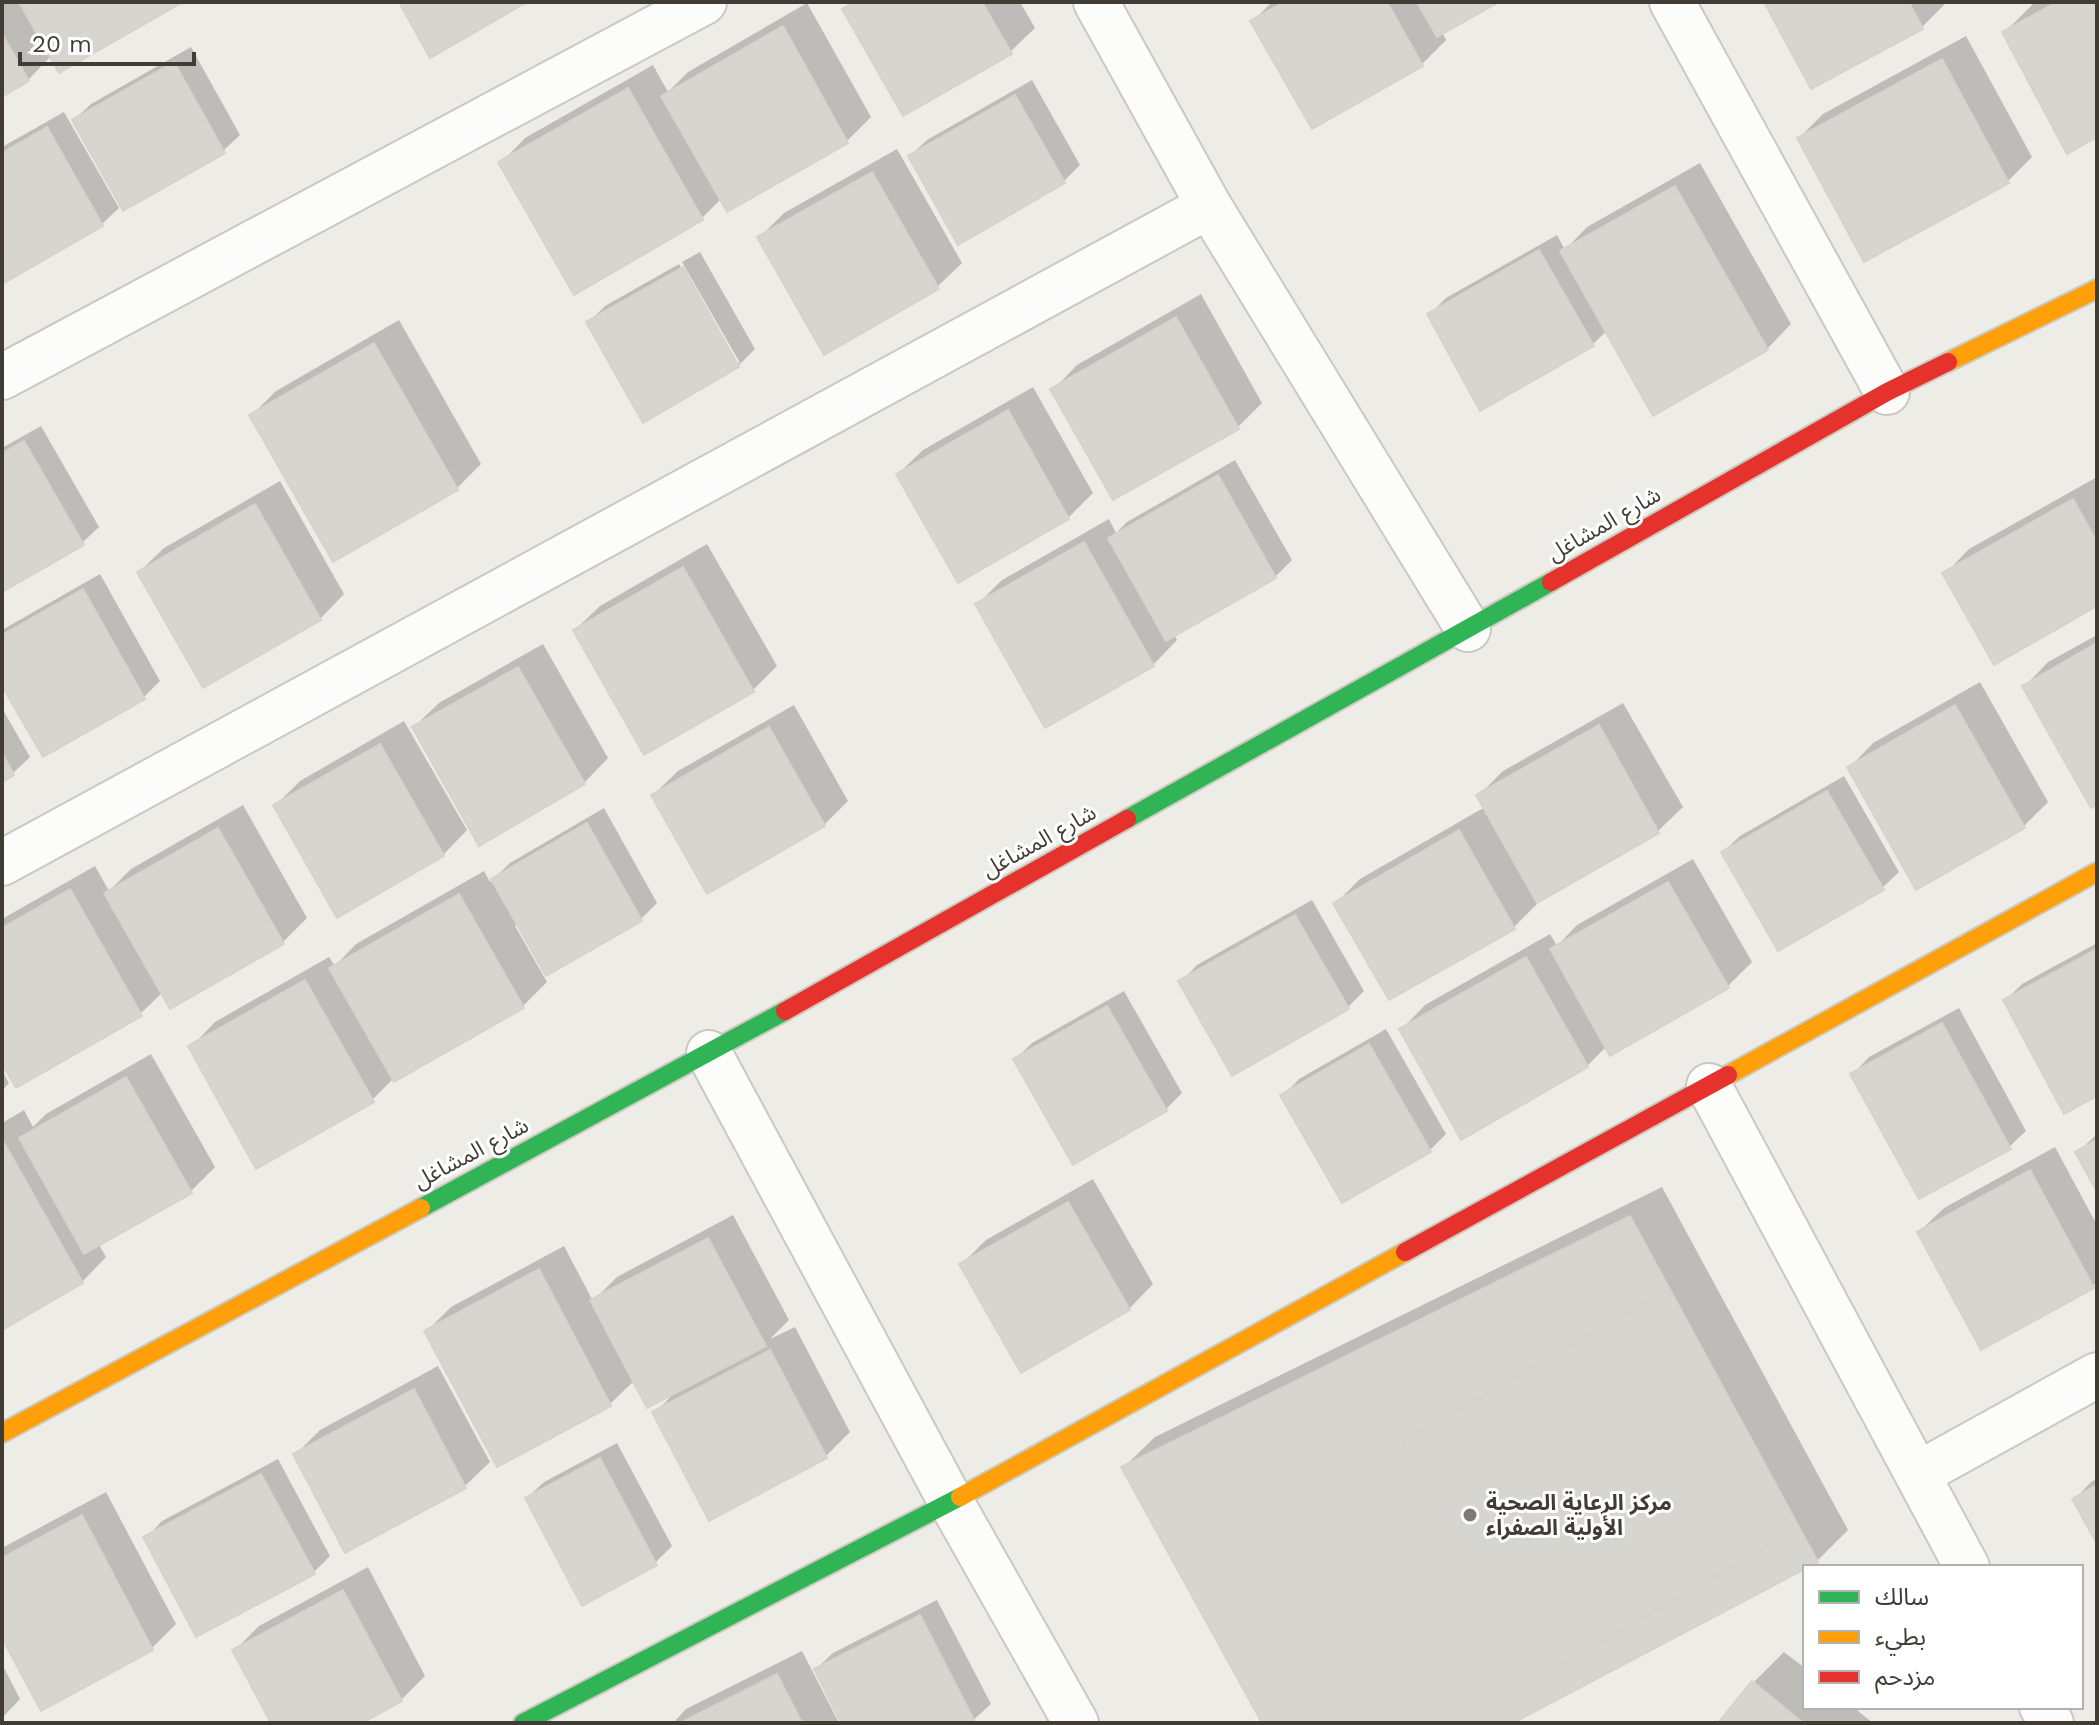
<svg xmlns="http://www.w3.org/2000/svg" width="2099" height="1725" viewBox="0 0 2099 1725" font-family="'Work Sans','Noto Sans Arabic',sans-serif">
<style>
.shadow{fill:#0003}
.building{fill:#d7d5cf;stroke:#d6d3cc;stroke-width:2}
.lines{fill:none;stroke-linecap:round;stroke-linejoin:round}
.street-casing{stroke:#cac8c2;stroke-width:48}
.fast-casing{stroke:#ccc9be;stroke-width:22}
.slow-casing{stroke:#ccc9be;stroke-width:22}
.jam-casing{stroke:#ccc9be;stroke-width:22}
.street{stroke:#fcfcfb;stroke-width:44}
.fast{stroke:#30b455;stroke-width:18}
.slow{stroke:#ff9f0a;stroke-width:18}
.jam{stroke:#e5322d;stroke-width:18}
.poi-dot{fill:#7e7a72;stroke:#fff;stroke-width:3}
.labels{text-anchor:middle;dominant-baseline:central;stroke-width:6;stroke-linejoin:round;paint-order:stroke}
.street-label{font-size:22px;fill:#423d34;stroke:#fff}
.poi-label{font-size:22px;font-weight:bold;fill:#423d34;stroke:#fff;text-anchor:start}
</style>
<rect width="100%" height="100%" fill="#eeece6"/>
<!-- shadow -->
<g class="shadow">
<polygon points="2,2 179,2 52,55 28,80 2,94"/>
<polygon points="852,2 1020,2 1035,28 1010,52 844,10"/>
<polygon points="1272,2 1495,2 1442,32 1446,40 1422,64 1253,21"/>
<polygon points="1766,2 1946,2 1946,3 1922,27"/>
<polygon points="2035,2 2097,2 2097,135 2004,33"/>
<polygon points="807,3 871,117 846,142 722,198 702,218 574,292 501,163 525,138 653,65 668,92 688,72"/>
<polygon points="1966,36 2032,157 2008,181 1799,138 1823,114"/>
<polygon points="191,47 240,135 223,151 74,120 91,104"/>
<polygon points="1032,80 1080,165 1063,182 910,156 927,140"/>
<polygon points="64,112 119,208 102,224 2,282 2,147"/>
<polygon points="897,149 962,263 937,287 760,237 784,213"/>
<polygon points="1700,163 1791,324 1767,349 1607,331 1593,344 1429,315 1446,298 1557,235 1565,250 1587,227"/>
<polygon points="700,252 755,349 738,366 644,420 589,322 605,306 679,264 735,363 740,363 682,262"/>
<polygon points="1201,294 1262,403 1238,427 1114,498 1053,390 1077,365"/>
<polygon points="399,320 481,464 456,489 252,415 276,391"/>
<polygon points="1033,387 1093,493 1068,518 898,474 923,450"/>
<polygon points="41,426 99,527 82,543 2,590 2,448"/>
<polygon points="1235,460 1292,560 1275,577 1174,634 1177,640 1153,665 977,605 1002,580 1109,519 1116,533 1127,522"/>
<polygon points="2097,477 2097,604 1945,574 1969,549"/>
<polygon points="280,481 344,594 320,619 139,572 164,548"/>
<polygon points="707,544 777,666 752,691 575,630 600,606"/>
<polygon points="100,574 160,681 144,697 2,682 2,630"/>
<polygon points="2097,635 2097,802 2024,687 2048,662"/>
<polygon points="543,644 608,758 584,783 414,727 439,703"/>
<polygon points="1980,682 2048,802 2023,827 1849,768 1873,743"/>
<polygon points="1623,703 1683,807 1658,831 1537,901 1538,903 1514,927 1336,903 1360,879 1485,807 1479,795 1503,771"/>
<polygon points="794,705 848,801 824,825 653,795 678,771"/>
<polygon points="2,708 30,757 13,773 2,779"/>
<polygon points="404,721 467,830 443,855 276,805 300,781"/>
<polygon points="1844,776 1899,872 1882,888 1723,852 1740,836"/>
<polygon points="243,805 307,918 283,942 163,992 140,1014 2,1060 2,919 95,866 109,891 131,869"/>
<polygon points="604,808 657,903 641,919 519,924 515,926 547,982 523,1006 394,1078 372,1100 191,1047 215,1022 329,957 335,966 356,944 484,871 490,882 510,863"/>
<polygon points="1693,859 1752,962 1727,987 1607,1046 1587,1066 1401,1030 1425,1005 1550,934 1557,946 1577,925"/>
<polygon points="1312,900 1364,991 1347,1008 1181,982 1197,965"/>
<polygon points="2097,943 2097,1093 2005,1001 2022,984"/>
<polygon points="1124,991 1182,1093 1165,1110 1015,1060 1032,1043"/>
<polygon points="1959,1008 2026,1131 2009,1147 1853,1074 1869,1057"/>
<polygon points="1386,1029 1446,1134 1430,1150 1283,1096 1299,1079"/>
<polygon points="151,1054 215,1167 191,1191 98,1243 106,1257 82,1282 2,1328 2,1123 24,1110 33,1127 46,1114"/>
<polygon points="2,1070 9,1083 2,1091"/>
<polygon points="2097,1134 2097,1188 2078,1152"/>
<polygon points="2055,1147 2097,1225 2097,1282 2093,1286 1919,1232 1944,1208"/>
<polygon points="1093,1179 1153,1284 1129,1309 962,1264 986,1240"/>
<polygon points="1662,1187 1848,1530 1817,1561 1508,1723 1264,1723 1123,1468 1155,1437"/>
<polygon points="733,1215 789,1320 770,1339 795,1327 850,1432 826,1456 655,1413 675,1392 635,1380 610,1404 497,1464 427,1331 451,1307 564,1246 593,1301 617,1277"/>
<polygon points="438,1366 490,1462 465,1486 346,1550 296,1454 320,1430"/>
<polygon points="617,1443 672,1546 655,1563 527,1498 544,1482"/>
<polygon points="278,1459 330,1556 314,1572 146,1538 162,1521"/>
<polygon points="2097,1479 2097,1540 2075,1499 2091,1482"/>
<polygon points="106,1492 176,1624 152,1648 2,1633 2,1548"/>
<polygon points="368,1567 425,1676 401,1700 358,1723 273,1723 235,1650 259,1626"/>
<polygon points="937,1600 991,1704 970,1723 844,1723 816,1669 833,1653"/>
<polygon points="802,1651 839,1723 673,1723 686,1709"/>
<polygon points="1784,1652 1805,1668 1805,1707 1853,1707 1873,1723 1721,1723 1753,1683"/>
<polygon points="2,1664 20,1699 2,1718"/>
</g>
<!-- building -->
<g class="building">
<polygon points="19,2 183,2 59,73"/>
<polygon points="399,2 527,2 430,58"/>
<polygon points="855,2 982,2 1012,54 903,116 842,9"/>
<polygon points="1284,2 1387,2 1423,66 1312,129 1250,21"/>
<polygon points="1417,2 1499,2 1437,37"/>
<polygon points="1764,2 1909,2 1923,29 1811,89"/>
<polygon points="2057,2 2097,2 2097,137 2067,154 2002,32"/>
<polygon points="783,26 848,143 727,212 661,96"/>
<polygon points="2,34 29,81 2,97"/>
<polygon points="1942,59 2009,183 1864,262 1797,138"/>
<polygon points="174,62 225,153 123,211 72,120"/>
<polygon points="628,88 703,220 574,295 498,162"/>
<polygon points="1015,95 1065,183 958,245 908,156"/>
<polygon points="47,127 103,226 2,284 2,153"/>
<polygon points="872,172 939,289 824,355 757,237"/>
<polygon points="1675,186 1768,350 1653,416 1560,251"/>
<polygon points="1539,250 1594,346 1480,411 1427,314"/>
<polygon points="683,267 739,367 643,423 586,322"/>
<polygon points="1176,317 1239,429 1113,500 1050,389"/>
<polygon points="374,343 458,490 333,562 249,415"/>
<polygon points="1008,410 1069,519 958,583 896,474"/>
<polygon points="24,441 84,545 2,592 2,453"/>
<polygon points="1218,475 1276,578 1166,641 1108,538"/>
<polygon points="2073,499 2097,542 2097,606 1994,665 1942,573"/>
<polygon points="255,504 321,620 203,688 137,572"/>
<polygon points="1084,542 1154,666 1045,728 975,604"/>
<polygon points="683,567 754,692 644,755 573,630"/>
<polygon points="83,589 145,699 43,757 2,686 2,635"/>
<polygon points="2097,643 2097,805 2091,808 2022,686"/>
<polygon points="518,667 585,784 479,846 412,727"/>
<polygon points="1955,705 2025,828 1916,890 1847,767"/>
<polygon points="1599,725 1659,833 1537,903 1476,795"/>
<polygon points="769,727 825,826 707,894 651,795"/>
<polygon points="380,744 444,856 337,918 273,805"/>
<polygon points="2,753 14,775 2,782"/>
<polygon points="1827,791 1884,890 1778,951 1721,852"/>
<polygon points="587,823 642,921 546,976 491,879"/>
<polygon points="218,828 284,944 170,1009 104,893"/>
<polygon points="1459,830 1515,929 1389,1000 1333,903"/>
<polygon points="1668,882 1729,988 1610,1056 1550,949"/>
<polygon points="70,889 142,1016 16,1088 2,1064 2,928"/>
<polygon points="459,894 524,1008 394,1082 329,968"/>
<polygon points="1295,915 1349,1009 1232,1076 1178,981"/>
<polygon points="2097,949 2097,1096 2064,1114 2003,1000"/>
<polygon points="1526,957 1588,1067 1461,1140 1399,1029"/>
<polygon points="305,980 374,1102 256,1169 188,1046"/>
<polygon points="1107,1006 1167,1111 1073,1165 1013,1059"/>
<polygon points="1942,1023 2011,1149 1919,1199 1850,1074"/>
<polygon points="1369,1044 1431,1152 1342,1203 1280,1095"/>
<polygon points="126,1077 192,1193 84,1254 19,1138"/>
<polygon points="2,1139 83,1283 2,1330"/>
<polygon points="2097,1140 2097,1192 2075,1152"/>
<polygon points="2030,1170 2094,1288 1981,1350 1917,1232"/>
<polygon points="1068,1202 1130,1310 1021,1373 959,1264"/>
<polygon points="1630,1216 1818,1562 1805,1567 1805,1569 1513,1723 1262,1723 1121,1467"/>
<polygon points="708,1238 766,1346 647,1408 590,1300"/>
<polygon points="539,1269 611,1406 497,1467 424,1331"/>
<polygon points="1658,1295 1792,1533 1536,1679 1402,1442"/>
<polygon points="770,1350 827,1458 709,1521 652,1412"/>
<polygon points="414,1389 466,1488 345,1553 293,1454"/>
<polygon points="600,1458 657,1565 582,1606 525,1498"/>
<polygon points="261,1474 315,1574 196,1637 143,1537"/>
<polygon points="2097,1485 2097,1544 2072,1499"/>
<polygon points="82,1515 153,1650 41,1711 2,1638 2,1558"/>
<polygon points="343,1590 402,1701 362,1723 271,1723 232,1650"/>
<polygon points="920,1615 975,1722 841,1723 814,1669"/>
<polygon points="777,1674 802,1723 680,1723"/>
<polygon points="1752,1681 1803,1723 1718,1723"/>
</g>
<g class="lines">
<!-- street casing -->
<g class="street-casing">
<g id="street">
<polyline points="1096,2 1209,206 1468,629"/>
<polyline points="1672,2 1887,392"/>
<polyline points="2,377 704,2"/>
<polyline points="2,863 1209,206"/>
<polyline points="709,1053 951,1502 1076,1723"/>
<polyline points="1709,1086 1967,1567"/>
<polyline points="1918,1474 2097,1375"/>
<polyline points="2042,1707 2051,1723"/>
</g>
</g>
<!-- fast casing -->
<g class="fast-casing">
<g id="fast">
<polyline points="1127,819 1551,582"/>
<polyline points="421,1208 785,1011"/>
<polyline points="523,1723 960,1497"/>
</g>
</g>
<!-- slow casing -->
<g class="slow-casing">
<g id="slow">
<polyline points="1948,362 2097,289"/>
<polyline points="1728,1075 2097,872"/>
<polyline points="2,1433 421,1208"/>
<polyline points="960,1497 1405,1252"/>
</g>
</g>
<!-- jam casing -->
<g class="jam-casing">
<g id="jam">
<polyline points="1551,582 1887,392 1948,362"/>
<polyline points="785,1011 1127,819"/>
<polyline points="1405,1252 1728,1075"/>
</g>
</g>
<!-- street -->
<use href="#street" class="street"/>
<!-- fast -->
<use href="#fast" class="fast"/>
<!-- slow -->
<use href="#slow" class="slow"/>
<!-- jam -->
<use href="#jam" class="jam"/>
</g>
<!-- markers -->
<circle class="poi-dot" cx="1470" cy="1515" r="8"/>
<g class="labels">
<!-- street labels -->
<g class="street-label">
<text transform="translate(1604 524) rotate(-30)">شارع المشاغل</text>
<text transform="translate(1039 841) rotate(-29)">شارع المشاغل</text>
<text transform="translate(471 1153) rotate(-28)">شارع المشاغل</text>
</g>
<!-- poi labels -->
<g class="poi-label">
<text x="1486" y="1502">مركز الرعاية الصحية<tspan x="1486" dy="25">الأولية الصفراء</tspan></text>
</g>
</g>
<!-- border -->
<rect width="2099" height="1725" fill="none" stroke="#423d34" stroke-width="8"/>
<!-- legend -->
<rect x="1803" y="1565" width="280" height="144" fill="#ffffff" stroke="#b3b1ae" stroke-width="2"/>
<rect x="1819" y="1591" width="40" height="12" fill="#30b455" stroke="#b3b1ae" stroke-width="2"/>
<text x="1875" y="1605" font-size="24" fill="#423d34">سالك</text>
<rect x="1819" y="1631" width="40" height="12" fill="#ff9f0a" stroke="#b3b1ae" stroke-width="2"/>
<text x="1875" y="1645" font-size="24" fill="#423d34">بطيء</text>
<rect x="1819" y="1671" width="40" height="12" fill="#e5322d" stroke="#b3b1ae" stroke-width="2"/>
<text x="1875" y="1685" font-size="24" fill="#423d34">مزدحم</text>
<!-- scale -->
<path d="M20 52v12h174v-12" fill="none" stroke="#423d34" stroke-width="4"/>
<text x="32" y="52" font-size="24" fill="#423d34" stroke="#ffffff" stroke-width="6" paint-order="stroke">20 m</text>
</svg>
